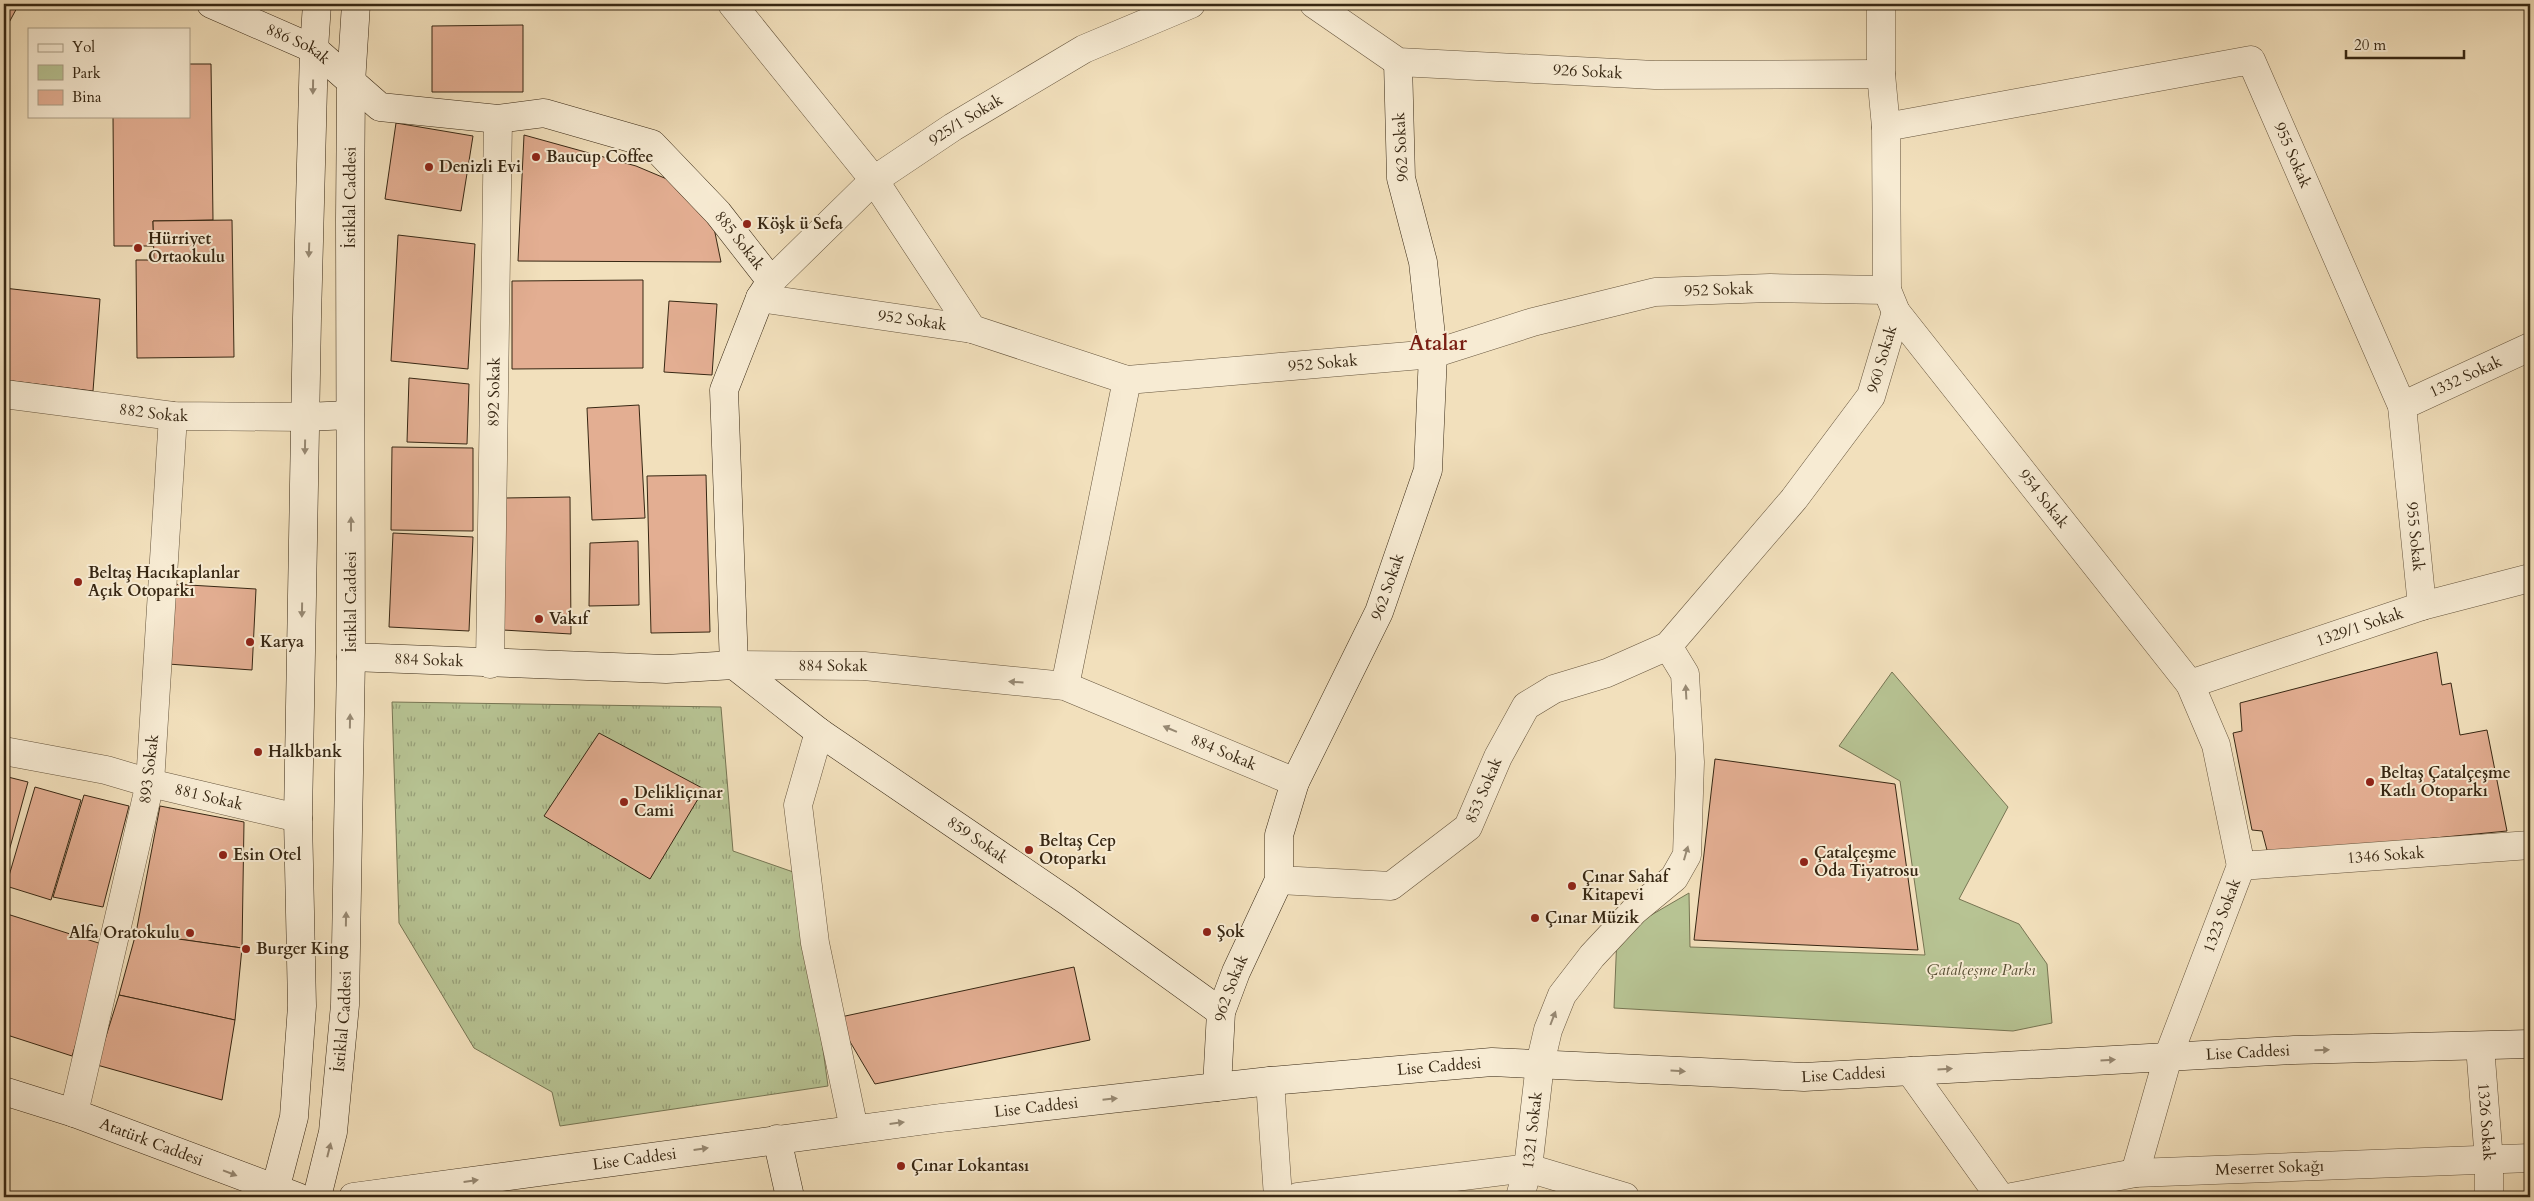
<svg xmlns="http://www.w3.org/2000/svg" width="2534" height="1201" viewBox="0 0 2534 1201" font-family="Cardo,serif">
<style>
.grass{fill:url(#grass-tufts);stroke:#777553}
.park{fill:#b7c393;stroke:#777553}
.building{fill:#e3ae92;stroke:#372713}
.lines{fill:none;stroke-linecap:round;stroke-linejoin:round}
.pedestrian-casing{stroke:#66553d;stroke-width:29}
.minor-casing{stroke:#66553d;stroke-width:29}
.secondary-casing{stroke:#372713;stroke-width:29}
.pedestrian{stroke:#f7ebd3;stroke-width:28}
.minor{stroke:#f7ebd3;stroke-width:28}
.secondary{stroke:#f7ebd3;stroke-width:28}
.oneway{fill:#978973}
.poi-dot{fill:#8f2418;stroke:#f7ebd3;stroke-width:2}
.labels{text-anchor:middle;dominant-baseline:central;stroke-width:4;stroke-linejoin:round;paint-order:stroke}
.street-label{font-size:16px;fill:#372713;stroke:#f7ebd3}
.poi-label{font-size:16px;font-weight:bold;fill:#372713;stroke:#f7ebd3;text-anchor:start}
.park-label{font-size:16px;font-style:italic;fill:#574e33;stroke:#f7ebd3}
.district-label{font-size:21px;font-weight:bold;fill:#7a1f14;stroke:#f7ebd3}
</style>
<defs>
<pattern id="grass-tufts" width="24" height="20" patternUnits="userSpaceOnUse" patternTransform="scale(1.25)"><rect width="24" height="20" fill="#b7c393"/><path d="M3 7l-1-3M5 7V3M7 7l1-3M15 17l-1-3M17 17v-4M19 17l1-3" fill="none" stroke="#969e77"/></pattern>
</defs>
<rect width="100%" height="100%" fill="#f2e0bc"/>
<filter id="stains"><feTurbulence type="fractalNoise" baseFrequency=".004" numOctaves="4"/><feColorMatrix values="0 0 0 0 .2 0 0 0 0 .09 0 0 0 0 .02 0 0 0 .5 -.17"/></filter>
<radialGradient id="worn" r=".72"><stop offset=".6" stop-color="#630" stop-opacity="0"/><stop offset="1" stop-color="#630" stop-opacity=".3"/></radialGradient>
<!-- grass -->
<polygon class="grass" points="392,702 721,707 733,851 799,874 828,1086 560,1126 552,1092 474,1048 399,923"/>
<!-- park -->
<polygon class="park" points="1892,672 2008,807 1959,899 2019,924 2047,964 2052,1023 2013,1031 1614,1008 1617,935 1689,893 1690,947 1925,955 1900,781 1839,746"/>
<!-- building -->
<g class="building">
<polygon points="4,4 19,4 5,30 4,29"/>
<polygon points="523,25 523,92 432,92 432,26"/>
<polygon points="189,64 211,64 213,220 153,221 154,246 114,246 113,116 189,116"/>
<polygon points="396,123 473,136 461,211 385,199"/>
<polygon points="524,135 636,166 674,182 714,228 721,262 518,261"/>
<polygon points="232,220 234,357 137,358 136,260 154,260 153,221"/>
<polygon points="398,235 475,244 468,369 391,361"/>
<polygon points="643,280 643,368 512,369 512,281"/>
<polygon points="4,288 100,299 93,391 4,380"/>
<polygon points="669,301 717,304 712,375 664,372"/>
<polygon points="409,378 469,384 467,444 407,442"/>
<polygon points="639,405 645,518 592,520 587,408"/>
<polygon points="392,447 473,448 473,531 391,530"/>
<polygon points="706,475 710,632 651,633 647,476"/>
<polygon points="570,497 571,634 503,630 504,498"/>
<polygon points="393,533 473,537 469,631 389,627"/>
<polygon points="638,541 639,605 589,606 590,543"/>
<polygon points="172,584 256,589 252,670 168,664"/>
<polygon points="2437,652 2442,685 2451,683 2460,735 2487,730 2507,831 2268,854 2262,831 2252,830 2233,733 2242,731 2240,703"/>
<polygon points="599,733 704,789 650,879 544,816"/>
<polygon points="1715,759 1895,784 1918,950 1694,940"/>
<polygon points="4,776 28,782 6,862 4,861"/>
<polygon points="35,787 81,800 51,900 6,886"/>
<polygon points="84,795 129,806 103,907 53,897"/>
<polygon points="160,806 244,822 242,948 136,933"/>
<polygon points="4,913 108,946 72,1056 4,1034"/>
<polygon points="136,933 242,948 235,1020 119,995"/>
<polygon points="1074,967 1090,1040 875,1084 836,1018"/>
<polygon points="119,995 235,1020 222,1100 97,1065"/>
<polygon points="1001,1192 1002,1197 973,1197"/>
</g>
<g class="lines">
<!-- pedestrian casing -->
<g class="pedestrian-casing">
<g id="pedestrian">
<polyline points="819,732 798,805 815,943 854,1129"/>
<polyline points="1910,1071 2000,1197"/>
<polyline points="1270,1081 1278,1197"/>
<polyline points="74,1113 150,783"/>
<path id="s1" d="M2135,1173l33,-116 73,-191"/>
<polyline points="1298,1197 1528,1168 1625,1197"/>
<path id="s2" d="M2012,1197l123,-24 395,-15"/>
</g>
</g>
<!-- minor casing -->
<g class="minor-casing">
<g id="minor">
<polyline points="732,4 874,180 972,329"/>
<path id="s3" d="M1314,4l84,58 257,13 226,-1"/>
<path id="s4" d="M1881,4v70l5,53 1,163 9,22 294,372 26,61 25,121 289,-21"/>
<path id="s5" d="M1886,127l365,-67 151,346 20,200"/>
<path id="s6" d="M771,281l103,-101 79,-53 131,-78 107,-45"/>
<path id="s7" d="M760,298l212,31 155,51 306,-26 100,-32 122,-30 115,-4 117,2"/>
<path id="s8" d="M4,394l169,22 132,1"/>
<path id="s9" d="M2402,406l128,-59"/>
<path id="s10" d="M490,664l8,-545"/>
<path id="s11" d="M734,665l130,1 201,20 230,96"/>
<path id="s12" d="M2190,684l232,-78 108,-28"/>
<polyline points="1065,686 1127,380"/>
<path id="s13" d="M4,751l102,19 44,13 148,35"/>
<polyline points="150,783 173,416"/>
<path id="s14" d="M1279,880l112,6 77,-59 30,-70 28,-51 28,-17 53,-16 61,-27 126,-147 77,-103 25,-84"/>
<path id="s15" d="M2480,1046l9,115v36"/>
<path id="s16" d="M1520,1197l8,-29 12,-104 8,-34 14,-35 30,-39 42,-45 40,-33 13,-23 3,-93 -5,-88 -17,-28"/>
</g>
</g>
<!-- secondary casing -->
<g class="secondary-casing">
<g id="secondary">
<path id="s17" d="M211,4l103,45 66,58 118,12 46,-6 108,31 66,69 53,68 -11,17 -36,92 10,275"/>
<polyline points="305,417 350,415"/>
<path id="s18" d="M351,657l315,12 68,-4"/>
<path id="s19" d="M734,665l85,67 248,169 154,111"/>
<path id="s20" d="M1217,1087l4,-75 15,-40 43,-92v-45l16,-53 84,-170 49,-142 5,-116 -10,-92 -22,-84 -3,-116"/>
<path id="s21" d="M4,1091l70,22 224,84"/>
<polyline points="777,1139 790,1197"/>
<polyline points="275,1190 294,1117 302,1006 298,818 307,318 314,49 317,4"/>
<path id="s22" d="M317,1197l16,-65 12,-127 6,-348 -1,-438 1,-136 5,-79"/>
<path id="s23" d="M353,1197l588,-79 329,-37 222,-19 312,15 490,-27 236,-6"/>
</g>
</g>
<!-- pedestrian -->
<use href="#pedestrian" class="pedestrian"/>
<!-- minor -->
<use href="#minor" class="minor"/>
<!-- secondary -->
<use href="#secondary" class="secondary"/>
</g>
<!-- one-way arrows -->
<defs><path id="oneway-solid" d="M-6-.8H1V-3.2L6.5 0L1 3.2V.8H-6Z" transform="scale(1.25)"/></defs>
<g class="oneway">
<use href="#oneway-solid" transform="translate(313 87) rotate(91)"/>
<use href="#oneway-solid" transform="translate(309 250) rotate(92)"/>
<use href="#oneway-solid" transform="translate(305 447) rotate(91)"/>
<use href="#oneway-solid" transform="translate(351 524) rotate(-90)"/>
<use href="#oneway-solid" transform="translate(302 610) rotate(91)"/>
<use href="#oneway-solid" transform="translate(1016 682) rotate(-176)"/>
<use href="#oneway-solid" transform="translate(1686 692) rotate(-93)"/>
<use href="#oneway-solid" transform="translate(350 721) rotate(-89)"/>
<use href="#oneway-solid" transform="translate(1170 729) rotate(-157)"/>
<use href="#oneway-solid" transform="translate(1686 853) rotate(-74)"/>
<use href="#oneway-solid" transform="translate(346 919) rotate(-89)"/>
<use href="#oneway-solid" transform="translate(1553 1018) rotate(-69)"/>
<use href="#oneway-solid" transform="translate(2322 1050) rotate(-1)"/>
<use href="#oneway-solid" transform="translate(2108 1060) rotate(-3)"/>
<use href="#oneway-solid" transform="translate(1945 1069) rotate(-3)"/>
<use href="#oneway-solid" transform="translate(1678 1071) rotate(3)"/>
<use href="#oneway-solid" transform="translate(1110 1099) rotate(-6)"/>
<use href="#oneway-solid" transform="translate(897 1123) rotate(-7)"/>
<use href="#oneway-solid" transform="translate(701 1149) rotate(-8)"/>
<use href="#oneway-solid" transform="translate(329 1150) rotate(-76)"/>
<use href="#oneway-solid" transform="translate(230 1173) rotate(21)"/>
<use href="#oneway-solid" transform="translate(471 1181) rotate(-8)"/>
</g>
<!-- markers -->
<g class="poi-dot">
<circle cx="536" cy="157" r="5"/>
<circle cx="429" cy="167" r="5"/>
<circle cx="747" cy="224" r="5"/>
<circle cx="138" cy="248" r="5"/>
<circle cx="78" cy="582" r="5"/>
<circle cx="539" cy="619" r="5"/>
<circle cx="250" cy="642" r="5"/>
<circle cx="258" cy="752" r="5"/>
<circle cx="2370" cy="782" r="5"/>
<circle cx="624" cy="802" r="5"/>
<circle cx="1029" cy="850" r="5"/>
<circle cx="223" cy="855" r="5"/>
<circle cx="1804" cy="862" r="5"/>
<circle cx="1572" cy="886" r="5"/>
<circle cx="1535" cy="918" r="5"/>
<circle cx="1207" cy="932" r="5"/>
<circle cx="190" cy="933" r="5"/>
<circle cx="246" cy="949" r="5"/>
<circle cx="901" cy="1166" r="5"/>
</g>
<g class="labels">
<!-- street labels -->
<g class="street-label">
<text stroke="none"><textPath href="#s17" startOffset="96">886 Sokak</textPath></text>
<text stroke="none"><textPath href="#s3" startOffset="292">926 Sokak</textPath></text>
<text stroke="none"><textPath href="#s6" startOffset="254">925/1 Sokak</textPath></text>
<text transform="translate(1401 147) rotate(-93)">962 Sokak</text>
<text stroke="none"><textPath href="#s5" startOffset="475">955 Sokak</textPath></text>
<text stroke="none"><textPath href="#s22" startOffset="1002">İstiklal Caddesi</textPath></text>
<text stroke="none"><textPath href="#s17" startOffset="608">885 Sokak</textPath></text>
<text stroke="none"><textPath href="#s7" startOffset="979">952 Sokak</textPath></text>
<text stroke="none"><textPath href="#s7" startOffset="154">952 Sokak</textPath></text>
<text stroke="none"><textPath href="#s14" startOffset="859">960 Sokak</textPath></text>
<text stroke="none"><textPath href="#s7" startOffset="574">952 Sokak</textPath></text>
<text stroke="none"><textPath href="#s9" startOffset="70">1332 Sokak</textPath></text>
<text stroke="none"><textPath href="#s10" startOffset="272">892 Sokak</textPath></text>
<text stroke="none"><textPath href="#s8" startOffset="151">882 Sokak</textPath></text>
<text stroke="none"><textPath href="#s4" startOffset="548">954 Sokak</textPath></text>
<text stroke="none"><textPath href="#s5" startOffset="880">955 Sokak</textPath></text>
<text stroke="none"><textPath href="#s20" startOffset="536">962 Sokak</textPath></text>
<text transform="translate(351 602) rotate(-90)">İstiklal Caddesi</text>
<text stroke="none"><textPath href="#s12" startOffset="179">1329/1 Sokak</textPath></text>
<text stroke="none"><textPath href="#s18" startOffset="78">884 Sokak</textPath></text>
<text stroke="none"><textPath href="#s11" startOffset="99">884 Sokak</textPath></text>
<text stroke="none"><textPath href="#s11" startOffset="504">884 Sokak</textPath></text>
<text transform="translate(149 769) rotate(-83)">893 Sokak</text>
<text stroke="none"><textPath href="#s14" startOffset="249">853 Sokak</textPath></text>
<text stroke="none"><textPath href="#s13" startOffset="210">881 Sokak</textPath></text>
<text stroke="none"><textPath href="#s19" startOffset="300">859 Sokak</textPath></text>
<text stroke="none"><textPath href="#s4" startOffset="1119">1346 Sokak</textPath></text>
<text stroke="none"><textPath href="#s1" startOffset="272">1323 Sokak</textPath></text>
<text stroke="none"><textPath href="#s20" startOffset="101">962 Sokak</textPath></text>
<text stroke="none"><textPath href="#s22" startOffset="178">İstiklal Caddesi</textPath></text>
<text stroke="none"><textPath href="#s23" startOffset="1904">Lise Caddesi</textPath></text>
<text stroke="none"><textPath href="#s23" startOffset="1094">Lise Caddesi</textPath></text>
<text stroke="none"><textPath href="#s23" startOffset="1499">Lise Caddesi</textPath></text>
<text stroke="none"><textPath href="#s23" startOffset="689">Lise Caddesi</textPath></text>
<text stroke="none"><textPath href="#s15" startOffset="76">1326 Sokak</textPath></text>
<text stroke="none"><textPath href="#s16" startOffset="68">1321 Sokak</textPath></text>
<text stroke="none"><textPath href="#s21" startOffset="156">Atatürk Caddesi</textPath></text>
<text stroke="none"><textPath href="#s23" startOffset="284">Lise Caddesi</textPath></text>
<text stroke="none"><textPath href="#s2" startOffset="260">Meserret Sokağı</textPath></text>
</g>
<!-- poi labels -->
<g class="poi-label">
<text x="546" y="157">Baucup Coffee</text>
<text x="439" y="167">Denizli Evi</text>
<text x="757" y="224">Köşk ü Sefa</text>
<text x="148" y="239">Hürriyet<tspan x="148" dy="18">Ortaokulu</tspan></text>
<text x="88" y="573">Beltaş Hacıkaplanlar<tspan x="88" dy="18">Açık Otoparkı</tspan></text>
<text x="549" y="619">Vakıf</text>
<text x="260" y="642">Karya</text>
<text x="268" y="752">Halkbank</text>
<text x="2380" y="773">Beltaş Çatalçeşme<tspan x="2380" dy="18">Katlı Otoparkı</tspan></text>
<text x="634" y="793">Delikliçınar<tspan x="634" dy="18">Cami</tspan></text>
<text x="1039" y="841">Beltaş Cep<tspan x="1039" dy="18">Otoparkı</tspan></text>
<text x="1814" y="853">Çatalçeşme<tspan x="1814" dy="18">Oda Tiyatrosu</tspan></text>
<text x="233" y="855">Esin Otel</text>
<text x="1582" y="877">Çınar Sahaf<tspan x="1582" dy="18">Kitapevi</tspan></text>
<text x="1545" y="918">Çınar Müzik</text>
<text x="1217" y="932">Şok</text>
<text x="180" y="933" text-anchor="end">Alfa Oratokulu</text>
<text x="256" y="949">Burger King</text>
<text x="911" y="1166">Çınar Lokantası</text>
</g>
<!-- park labels -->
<g class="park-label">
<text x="1981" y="970">Çatalçeşme Parkı</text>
</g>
<!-- district labels -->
<g class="district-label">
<text x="1438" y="343">Atalar</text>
</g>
</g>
<!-- margin -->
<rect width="2534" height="1201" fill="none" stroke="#f2e0bc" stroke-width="20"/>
<rect x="5" y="5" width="2524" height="1191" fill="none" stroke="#372713" stroke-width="2.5"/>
<rect x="10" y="10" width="2514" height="1181" fill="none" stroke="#372713"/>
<!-- legend -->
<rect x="28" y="28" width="162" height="90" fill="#f7ebd3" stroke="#aa9d86"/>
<rect x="38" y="44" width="25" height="8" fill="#f7ebd3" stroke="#aa9d86"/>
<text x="72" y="52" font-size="15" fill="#372713">Yol</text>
<rect x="38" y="65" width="25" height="15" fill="#b7c393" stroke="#aa9d86"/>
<text x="72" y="78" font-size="15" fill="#372713">Park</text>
<rect x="38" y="90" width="25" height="15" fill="#e3ae92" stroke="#aa9d86"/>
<text x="72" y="102" font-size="15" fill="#372713">Bina</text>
<!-- scale -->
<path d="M2346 50v8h118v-8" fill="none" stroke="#372713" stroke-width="2.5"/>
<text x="2354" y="50" font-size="15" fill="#372713" stroke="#f7ebd3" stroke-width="4" paint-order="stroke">20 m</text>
<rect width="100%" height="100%" filter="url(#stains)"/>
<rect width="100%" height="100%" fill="url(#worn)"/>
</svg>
